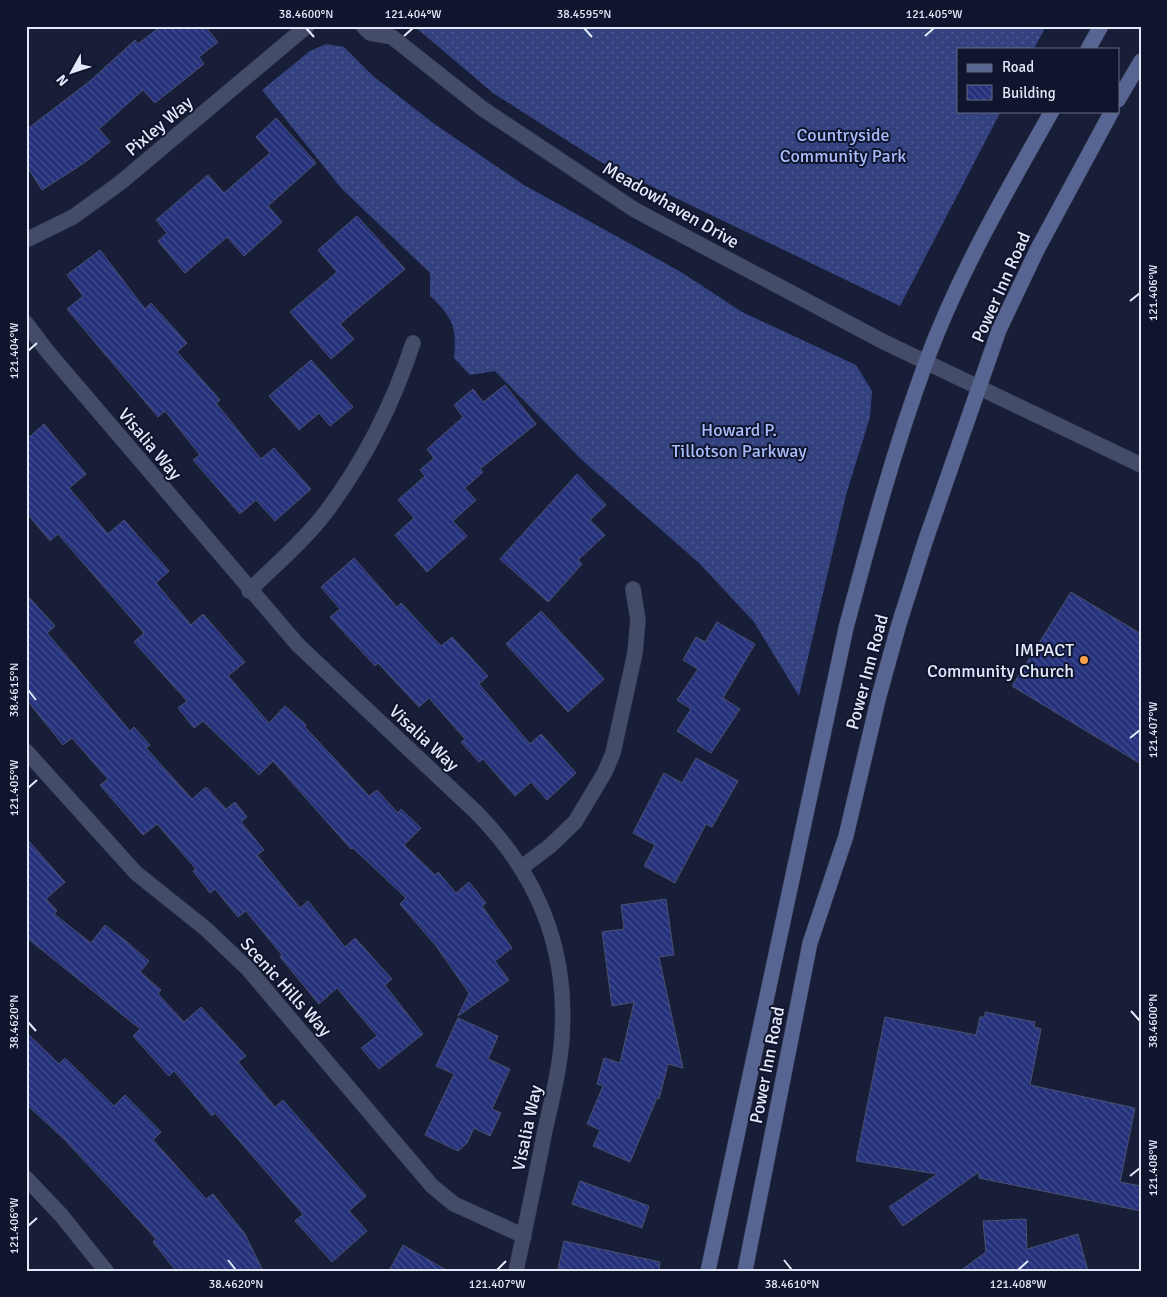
<svg xmlns="http://www.w3.org/2000/svg" width="1167" height="1297" viewBox="0 0 1167 1297" font-family="Signika,sans-serif">
<style>
.grass{fill:url(#grass-dots)}
.building{fill:url(#building-back-hatch);stroke:#49516e}
.lines{fill:none;stroke-linecap:round;stroke-linejoin:round}
.minor-casing{stroke:#35394e;stroke-width:16}
.tertiary-casing{stroke:#35394e;stroke-width:16}
.secondary-casing{stroke:#35394e;stroke-width:16}
.minor{stroke:#434c68;stroke-width:15}
.tertiary{stroke:#434c68;stroke-width:15}
.secondary{stroke:#576593;stroke-width:15}
.ticks{fill:none;stroke:#e3e9fa;stroke-width:2}
.poi-dot{fill:#f9a04c;stroke:#0f152d;stroke-width:2}
.labels{text-anchor:middle;dominant-baseline:central;stroke-width:4;stroke-linejoin:round;paint-order:stroke}
.street-label{font-size:18px;fill:#e3e9fa;stroke:#0f152d}
.park-label{font-size:18px;fill:#a9bcfc;stroke:#0f152d}
.poi-label{font-size:18px;fill:#e3e9fa;stroke:#0f152d;text-anchor:end}
.neatline{fill:none;stroke:#e3e9fa;stroke-width:2}
.ticks-label{font-size:12px;text-anchor:middle;fill:#e3e9fa}
</style>
<defs>
<pattern id="grass-dots" width="8" height="8" patternUnits="userSpaceOnUse" patternTransform="scale(1.25)"><rect width="8" height="8" fill="#33417e"/><path d="M2 2h.1M6 6h.1" fill="none" stroke="#505c91" stroke-width="1.8" stroke-linecap="round"/></pattern>
<pattern id="building-back-hatch" width="6" height="6" patternUnits="userSpaceOnUse" patternTransform="scale(1.25)"><rect width="6" height="6" fill="#25317b"/><path d="M-1 5l2 2M0 0l6 6M5-1l2 2" fill="none" stroke="#444f8f"/></pattern>
</defs>
<rect width="100%" height="100%" fill="#181e37"/>
<!-- grass -->
<g class="grass">
<polygon points="414,26 1046,26 1034,49 958,49 958,111 1001,111 900,306 599,161 493,93"/>
<path d="M326,44l18,3 29,29 60,47 91,62 157,87 61,40 114,53 16,26 -2,26 -24,78 -47,201 -45,-74 -54,-58 -118,-104 -87,-89 -25,4 -16,-17c3,-31 -1,-40 -24,-62v-23l-88,-84 -80,-99 48,-39z"/>
</g>
<!-- building -->
<g class="building">
<polygon points="161,26 205,26 218,42 199,57 204,64 155,103 143,90 99,129 110,142 84,163 42,190 26,165 26,130 90,81 135,40 138,44"/>
<polygon points="276,118 316,163 268,206 282,222 244,256 227,237 185,273 158,241 167,233 156,220 208,175 224,193 270,153 256,137"/>
<polygon points="357,216 405,269 340,324 354,339 331,359 290,312 337,272 318,250"/>
<polygon points="100,250 145,309 151,303 187,343 177,352 220,400 216,403 261,459 274,448 311,489 275,521 256,500 240,514 193,460 200,455 165,411 158,417 67,309 83,296 67,275"/>
<polygon points="311,360 353,407 330,426 319,413 299,430 269,396"/>
<polygon points="505,385 536,424 480,469 483,472 465,488 476,500 453,521 467,536 427,572 395,535 414,518 398,500 425,476 420,470 434,458 427,449 463,417 454,405 473,389 483,402"/>
<polygon points="44,424 86,474 69,488 108,534 124,520 169,571 156,583 191,625 203,614 245,662 228,676 269,723 285,706 306,725 305,727 369,796 377,790 398,813 401,809 421,828 404,845 435,875 438,872 456,893 469,882 486,903 482,906 512,948 495,961 509,980 458,1016 469,993 436,946 400,904 406,898 353,848 351,849 273,761 259,775 203,721 194,728 178,708 187,701 134,642 144,633 58,534 50,541 26,512 26,440"/>
<polygon points="577,474 606,505 590,520 605,535 578,560 582,564 548,602 500,559"/>
<polygon points="354,558 397,607 401,603 441,646 452,637 488,676 479,684 530,744 541,734 576,773 547,800 531,782 515,796 483,759 479,762 461,742 465,739 429,698 419,707 378,663 375,666 330,617 340,609 321,587"/>
<polygon points="1071,592 1141,634 1141,764 1012,686"/>
<polygon points="26,594 55,626 47,633 130,731 134,727 150,745 146,748 192,799 206,787 226,809 235,802 247,817 241,822 264,850 257,855 300,908 308,901 345,947 355,938 392,979 385,985 423,1034 379,1069 361,1048 377,1036 337,988 319,1004 280,957 282,955 246,911 238,917 215,889 210,893 193,871 196,869 157,824 143,835 100,785 108,779 72,738 63,745 26,699"/>
<polygon points="541,611 604,679 568,712 506,644"/>
<polygon points="717,622 755,644 723,698 740,709 711,753 677,731 691,709 677,700 698,669 683,660 696,637 705,642"/>
<polygon points="696,758 738,781 712,827 706,824 675,883 644,866 655,845 633,833 664,773 682,783"/>
<polygon points="26,838 65,882 46,899 57,911 54,914 91,943 105,925 127,942 149,961 140,972 161,990 158,994 184,1022 201,1007 246,1056 238,1062 275,1107 283,1100 366,1196 349,1211 367,1231 332,1262 295,1221 303,1214 215,1113 212,1116 174,1071 169,1076 133,1036 140,1029 26,937"/>
<polygon points="666,899 674,955 659,957 683,1068 668,1064 659,1099 657,1098 630,1162 593,1146 600,1130 587,1124 603,1086 597,1084 604,1058 620,1063 634,1002 612,1006 602,932 624,929 621,905"/>
<polygon points="985,1012 1035,1022 1034,1027 1041,1029 1030,1085 1135,1108 1120,1182 1141,1186 1141,1211 979,1178 979,1172 903,1226 889,1207 937,1174 856,1161 885,1017 976,1035 980,1017 985,1017"/>
<polygon points="458,1018 498,1036 488,1059 510,1069 492,1109 501,1113 490,1136 474,1128 467,1143 458,1151 425,1135 454,1074 436,1066"/>
<polygon points="26,1032 59,1064 65,1058 114,1106 125,1095 161,1132 153,1140 206,1199 213,1194 245,1234 263,1271 176,1271 153,1242 156,1239 117,1196 63,1138 26,1104"/>
<polygon points="580,1181 649,1206 642,1228 572,1204"/>
<polygon points="1026,1219 1027,1249 1078,1234 1088,1271 960,1271 986,1252 983,1221"/>
<polygon points="564,1241 660,1262 659,1271 571,1271 558,1268"/>
<polygon points="403,1245 448,1271 389,1271"/>
</g>
<g class="lines">
<!-- minor casing -->
<g class="minor-casing">
<g id="minor">
<polyline points="26,240 73,217 120,183 307,26"/>
<path d="M26,323l21,28 251,294 178,167c62,63 92,136 86,225 -2,31 -10,62 -17,93 -9,47 -19,94 -29,141"/>
<path d="M249,591c25,-25 56,-51 77,-79 39,-52 67,-108 87,-169"/>
<polyline points="26,751 136,873 206,929 248,969 432,1186 454,1204 524,1236"/>
<polyline points="522,867 550,846 575,822 605,772 613,753 635,653 638,620 633,589"/>
</g>
</g>
<!-- tertiary casing -->
<g class="tertiary-casing">
<g id="tertiary">
<polyline points="363,26 370,33 392,37 483,109 635,210 884,342 1141,465"/>
<polyline points="26,1178 61,1215 106,1271"/>
</g>
</g>
<!-- secondary casing -->
<g class="secondary-casing">
<g id="secondary">
<polyline points="1088,49 1101,26"/>
<polyline points="1118,100 1141,61"/>
<path d="M708,1271l138,-643c24,-90 48,-179 80,-266 32,-87 80,-170 126,-251"/>
<polyline points="745,1271 810,943 846,836 879,696 899,624 925,542 999,330 1037,250 1112,111"/>
</g>
</g>
<!-- minor -->
<use href="#minor" class="minor"/>
<!-- tertiary -->
<use href="#tertiary" class="tertiary"/>
<!-- secondary -->
<use href="#secondary" class="secondary"/>
</g>
<!-- ticks -->
<path class="ticks" d="M306,28l8,9M584,28l8,9M404,36l9,-8M925,36l9,-8M1130,301l10,-8M28,351l9,-8M28,690l8,10M1130,738l10,-8M28,788l9,-8M1131,1011l9,10M28,1022l8,9M1130,1176l10,-8M28,1226l9,-8M228,1260l8,10M784,1260l8,10M497,1270l9,-9M1018,1270l10,-9"/>
<!-- markers -->
<circle class="poi-dot" cx="1084" cy="660" r="5"/>
<g class="labels">
<!-- street labels -->
<g class="street-label">
<text transform="translate(159 126) rotate(-40)">Pixley Way</text>
<text transform="translate(671 205) rotate(30)">Meadowhaven Drive</text>
<text transform="translate(1001 287) rotate(-66)">Power Inn Road</text>
<text transform="translate(150 444) rotate(50)">Visalia Way</text>
<text transform="translate(867 672) rotate(-75)">Power Inn Road</text>
<text transform="translate(424 738) rotate(43)">Visalia Way</text>
<text transform="translate(286 987) rotate(48)">Scenic Hills Way</text>
<text transform="translate(767 1065) rotate(-79)">Power Inn Road</text>
<text transform="translate(527 1128) rotate(-78)">Visalia Way</text>
</g>
<!-- park labels -->
<g class="park-label">
<text x="843" y="135">Countryside<tspan x="843" dy="21">Community Park</tspan></text>
<text x="739" y="430">Howard P.<tspan x="739" dy="21">Tillotson Parkway</tspan></text>
</g>
<!-- poi labels -->
<g class="poi-label">
<text x="1074" y="650">IMPACT<tspan x="1074" dy="21">Community Church</tspan></text>
</g>
</g>
<!-- border -->
<rect width="1167" height="1297" fill="none" stroke="#0f152d" stroke-width="55"/>
<!-- legend -->
<rect x="957" y="48" width="162" height="65" fill="#0f152d" stroke="#646a7f"/>
<rect x="967" y="64" width="25" height="8" fill="#576593" stroke="#646a7f"/>
<text x="1002" y="72" font-size="15" fill="#e3e9fa">Road</text>
<rect x="967" y="85" width="25" height="15" fill="url(#building-back-hatch)" stroke="#646a7f"/>
<text x="1002" y="98" font-size="15" fill="#e3e9fa">Building</text>
<!-- north arrow -->
<g transform="translate(72 72) rotate(230)" stroke="#0f152d" stroke-width="4" paint-order="stroke">
<path d="M0-4L9 19L0 12L-9 19Z" fill="#e3e9fa"/>
<text y="-8" font-size="14" font-weight="bold" text-anchor="middle" fill="#e3e9fa">N</text>
</g>
<rect x="28" y="28" width="1112" height="1242" class="neatline"/>
<g class="ticks-label">
<text x="306" y="18">38.4600°N</text>
<text x="413" y="18">121.404°W</text>
<text x="584" y="18">38.4595°N</text>
<text x="934" y="18">121.405°W</text>
<text transform="translate(1153 293) rotate(-90)" y="4">121.406°W</text>
<text transform="translate(14 351) rotate(-90)" y="4">121.404°W</text>
<text transform="translate(14 690) rotate(-90)" y="4">38.4615°N</text>
<text transform="translate(1153 730) rotate(-90)" y="4">121.407°W</text>
<text transform="translate(14 788) rotate(-90)" y="4">121.405°W</text>
<text transform="translate(1153 1021) rotate(-90)" y="4">38.4600°N</text>
<text transform="translate(14 1022) rotate(-90)" y="4">38.4620°N</text>
<text transform="translate(1153 1168) rotate(-90)" y="4">121.408°W</text>
<text transform="translate(14 1226) rotate(-90)" y="4">121.406°W</text>
<text x="236" y="1288">38.4620°N</text>
<text x="497" y="1288">121.407°W</text>
<text x="792" y="1288">38.4610°N</text>
<text x="1018" y="1288">121.408°W</text>
</g>
</svg>
